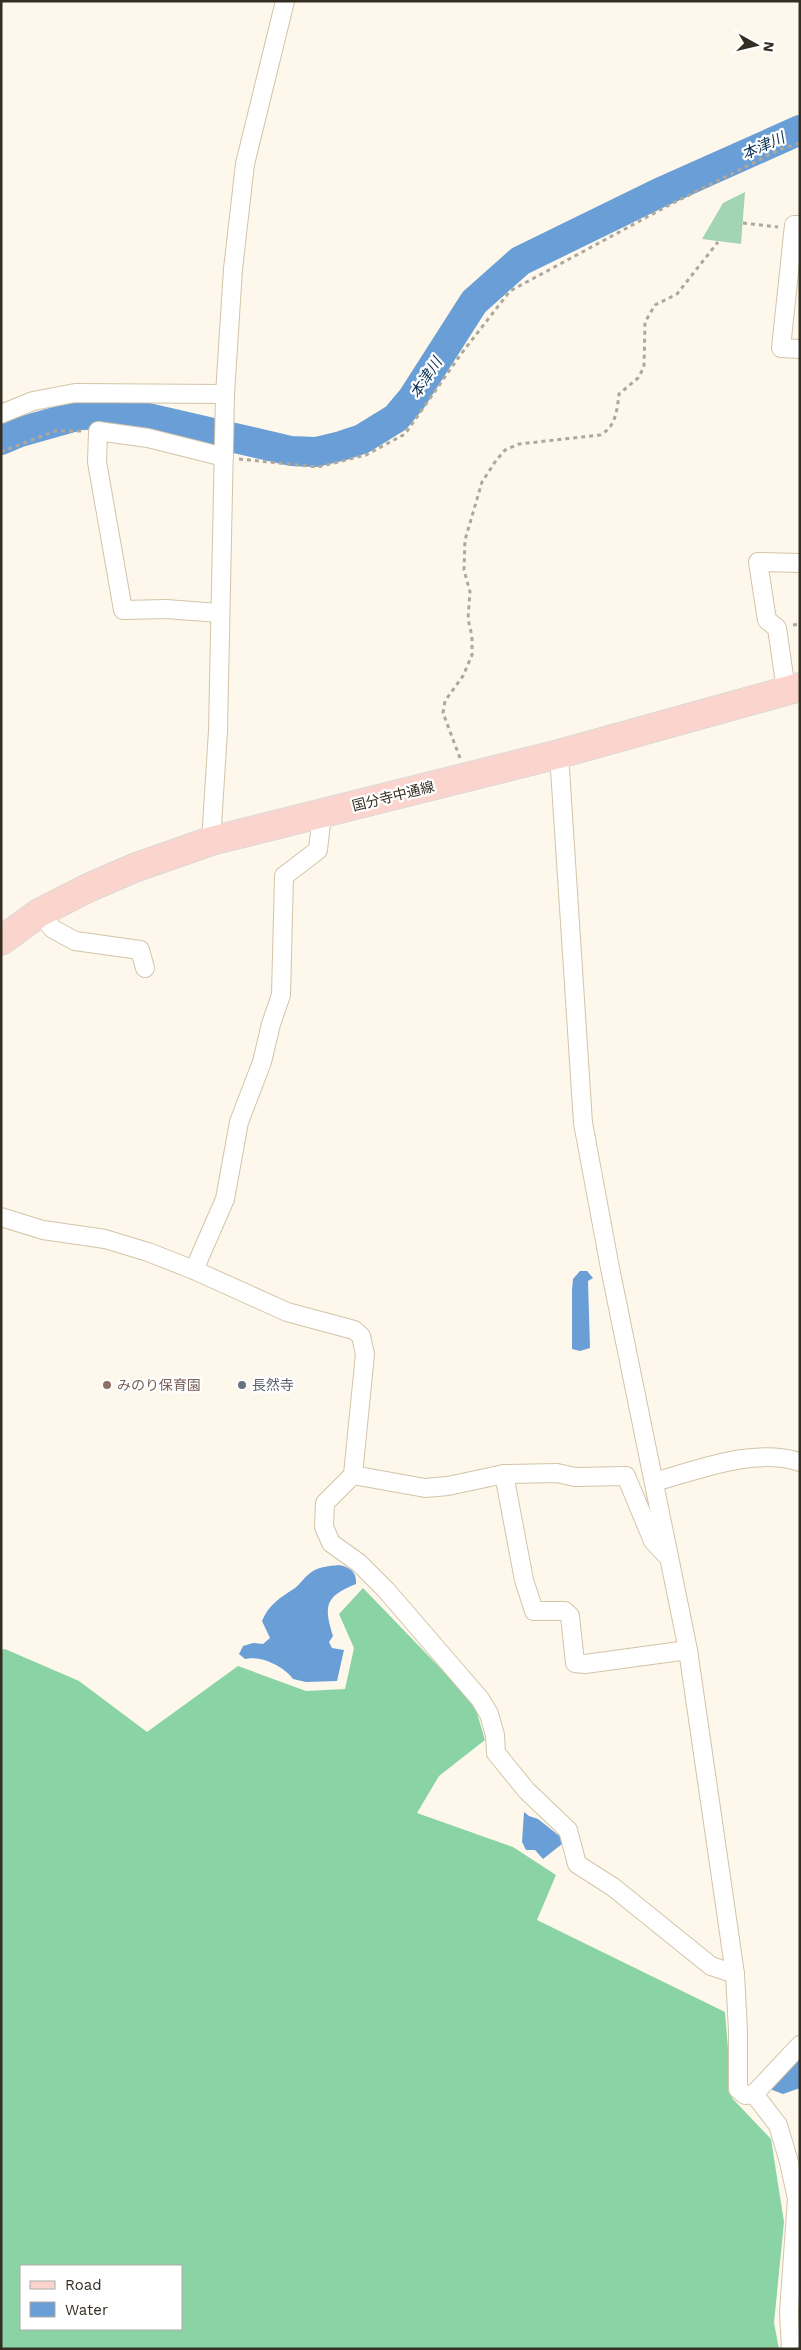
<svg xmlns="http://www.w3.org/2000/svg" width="801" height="2350" viewBox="0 0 801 2350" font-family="'Work Sans','Noto Sans JP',sans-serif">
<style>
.green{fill:#a3d5b4}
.forest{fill:#8ad3a4;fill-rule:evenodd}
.water{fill:#6a9ed6}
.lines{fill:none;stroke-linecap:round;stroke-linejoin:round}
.river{stroke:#6a9ed6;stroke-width:30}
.street-casing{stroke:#d3c4a7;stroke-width:20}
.primary-casing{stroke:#dad9d7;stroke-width:30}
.path{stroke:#aea89c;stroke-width:3;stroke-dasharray:4 4;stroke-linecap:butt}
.street{stroke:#fff;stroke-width:18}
.primary{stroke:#fbd5cd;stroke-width:28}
.education-dot{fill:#8d6e63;stroke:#fff;stroke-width:2}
.worship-dot{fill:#6b7280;stroke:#fff;stroke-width:2}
.labels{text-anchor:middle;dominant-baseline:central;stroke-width:4.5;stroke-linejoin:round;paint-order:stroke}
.street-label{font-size:14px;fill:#342e22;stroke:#fff}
.education-label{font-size:14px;fill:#785e54;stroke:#fff;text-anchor:start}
.worship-label{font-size:14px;fill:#5b616d;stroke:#fff;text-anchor:start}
.water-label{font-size:15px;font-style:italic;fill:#0b3256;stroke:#fff}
</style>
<rect width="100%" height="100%" fill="#fef8ec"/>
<!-- green -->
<polygon class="green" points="745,192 741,244 702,239 723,203"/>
<!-- forest -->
<path class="forest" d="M363,1588l111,115 11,37 -46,36 -22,37 96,34 43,28 -19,45 188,92 7,86 39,41 13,83 -10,101 5,26h-778v-699l4,-1 74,32 68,51 91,-66 68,25 39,-2 9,-41 -15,-34zM21,2266h160v63h-160z"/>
<!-- water -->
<g class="water">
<polygon points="580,1271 587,1271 593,1278 588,1281 590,1348 580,1351 572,1349 572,1290 573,1279"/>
<path d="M339,1565c11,2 18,7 17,19 -30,12 -33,21 -23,52l-4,6 3,6 12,2 -7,31 -31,1 -13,-3c-9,-13 -33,-24 -48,-20l-6,-5 4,-8 10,-3 10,1 7,-6 -8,-17c7,-17 18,-23 33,-33 5,-4 9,-10 14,-14 7,-7 20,-8 30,-9z"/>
<polygon points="524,1812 529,1816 538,1819 562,1838 562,1844 543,1859 535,1850 526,1850 522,1842"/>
<polygon points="800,2055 800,2088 783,2094 767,2088"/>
</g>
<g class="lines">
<!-- river -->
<polyline class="river" points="1,440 20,432 80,415 131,414 291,451 316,452 341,446 362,439 396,418 412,399 474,302 520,261 659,193 800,130"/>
<!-- street casing -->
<g class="street-casing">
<g id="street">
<polyline points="800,225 794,225 781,348 800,349"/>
<polyline points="1,414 33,401 75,393 225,394"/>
<polyline points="219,613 166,609 123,610 97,462 98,431 148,438 224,457"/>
<polyline points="786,690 777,628 767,620 758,562 800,563"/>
<polyline points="559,754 583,1123 610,1268 688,1650 735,1974 738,2031 738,2089 745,2095 754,2094 778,2125 789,2162 797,2199 789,2312 791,2349"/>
<polyline points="211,841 218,731 225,394 233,269 245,164 285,1"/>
<polyline points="39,913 53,929 75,941 140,950 145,968"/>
<polyline points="1,1217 43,1230 105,1239 148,1252 194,1270 287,1312 354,1330 361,1336 365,1354 353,1475 425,1488 448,1486 504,1474 557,1473 575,1477 626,1476 653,1541 669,1558"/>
<polyline points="194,1270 225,1199 239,1122 262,1062 271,1024 281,995 284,876 318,850 322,813"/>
<polyline points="504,1474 524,1580 534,1611 565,1611 570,1616 575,1663 585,1664 688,1650"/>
<polyline points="353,1475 325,1503 324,1527 331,1543 359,1563 386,1590 480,1699 489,1714 495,1735 496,1753 527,1791 568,1830 577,1864 613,1887 711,1966 735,1974"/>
<path d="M654,1482c45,-12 99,-35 146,-20"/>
<polyline points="754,2094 800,2045"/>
</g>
</g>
<!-- primary casing -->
<g class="primary-casing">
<polyline id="primary" points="1,941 39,913 88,888 134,868 211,841 559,754 800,687"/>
</g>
<!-- path -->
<g class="path">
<polyline points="743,223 778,227"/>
<polyline points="1,452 55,431 83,431"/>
<polyline points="239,459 318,467 366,455 405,434 461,354 510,291 673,203 781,149 800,143"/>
<polyline points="793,625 800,624"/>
<path d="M460,758l-17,-45 2,-12 18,-25 9,-21v-19l-4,-17 2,-27 -6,-22 1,-30 17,-58 13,-20 10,-12 14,-6 81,-9c16,-8 17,-25 19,-41l19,-16 6,-11 1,-45 10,-17 22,-11 41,-52"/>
</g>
<!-- street -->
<use href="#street" class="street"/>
<!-- primary -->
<use href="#primary" class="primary"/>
</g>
<!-- markers -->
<circle class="education-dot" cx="107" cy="1385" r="5"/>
<circle class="worship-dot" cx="242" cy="1385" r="5"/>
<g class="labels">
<!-- street labels -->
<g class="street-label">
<text transform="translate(393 796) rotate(-14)">国分寺中通線</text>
</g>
<!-- education labels -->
<g class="education-label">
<text x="117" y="1385">みのり保育園</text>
</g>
<!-- worship labels -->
<g class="worship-label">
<text x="252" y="1385">長然寺</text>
</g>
<!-- water labels -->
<g class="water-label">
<text transform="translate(763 146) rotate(-24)">本津川</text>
<text transform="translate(426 378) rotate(-57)">本津川</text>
</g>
</g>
<!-- border -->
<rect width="801" height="2350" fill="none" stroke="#342e22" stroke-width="5"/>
<!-- legend -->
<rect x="20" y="2265" width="162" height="65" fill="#ffffff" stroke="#aeaba7"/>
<rect x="30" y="2281" width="25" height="8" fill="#fbd5cd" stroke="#aeaba7"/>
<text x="65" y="2290" font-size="15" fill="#342e22">Road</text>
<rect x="30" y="2302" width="25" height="15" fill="#6a9ed6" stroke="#aeaba7"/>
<text x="65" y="2315" font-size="15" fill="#342e22">Water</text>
<!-- north arrow -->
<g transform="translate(756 45) rotate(98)" stroke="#ffffff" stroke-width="4" paint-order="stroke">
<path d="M0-4L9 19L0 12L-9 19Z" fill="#342e22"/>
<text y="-8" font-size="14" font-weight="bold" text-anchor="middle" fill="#342e22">N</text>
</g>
</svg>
